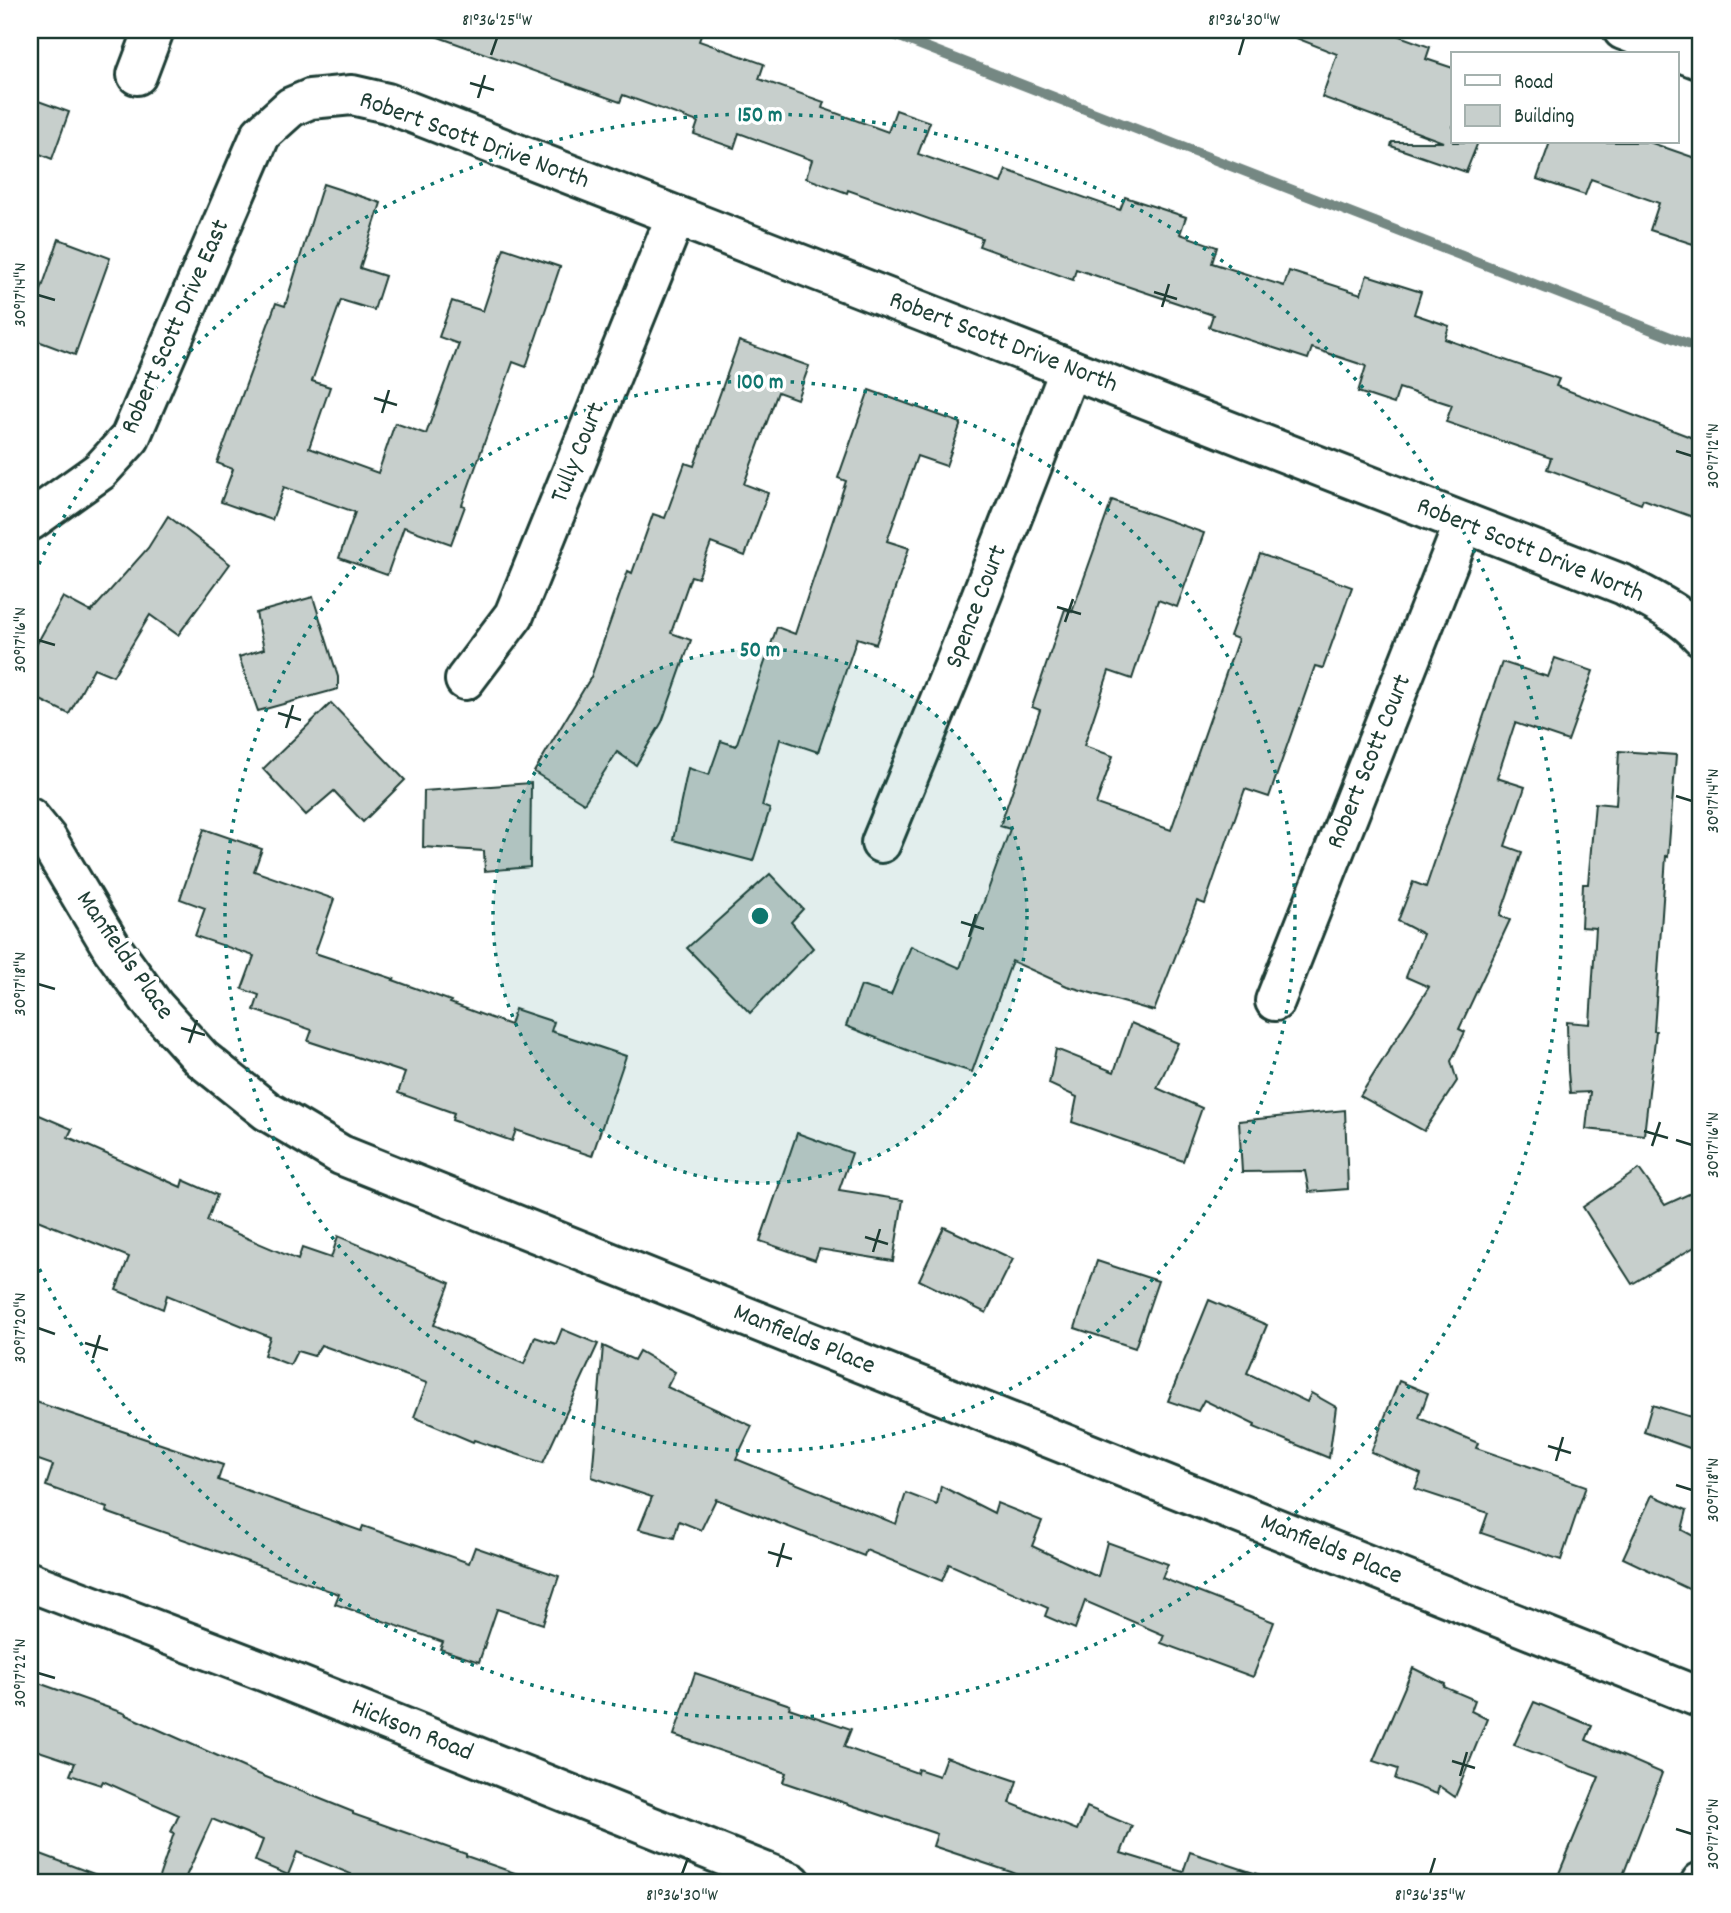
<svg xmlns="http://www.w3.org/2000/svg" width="1731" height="1913" viewBox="0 0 1731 1913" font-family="Dekko,sans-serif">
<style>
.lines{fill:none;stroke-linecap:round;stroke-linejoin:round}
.stream{stroke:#758883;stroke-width:10}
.building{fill:#c7cfcc;stroke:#1f3d34;stroke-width:2}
.minor-casing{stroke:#1f3d34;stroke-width:44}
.minor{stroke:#fff;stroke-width:38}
.ticks{fill:none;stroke:#1f3d34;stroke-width:2.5}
.ring{fill:none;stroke:#0f766e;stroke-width:3.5;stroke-dasharray:3.5 7}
.labels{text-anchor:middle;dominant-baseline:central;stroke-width:7;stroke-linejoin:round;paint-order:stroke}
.street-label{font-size:26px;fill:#1f3d34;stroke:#fff}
.centre{fill:#0f766e;stroke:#fff;stroke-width:3.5}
.ring-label{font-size:21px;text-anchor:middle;font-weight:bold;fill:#0f766e;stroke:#fff;stroke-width:7;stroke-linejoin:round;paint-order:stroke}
.neatline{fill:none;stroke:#1f3d34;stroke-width:2.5}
.ticks-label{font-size:18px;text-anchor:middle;fill:#1f3d34}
</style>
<rect width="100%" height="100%" fill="#fff"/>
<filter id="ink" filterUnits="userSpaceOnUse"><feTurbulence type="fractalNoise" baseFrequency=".0143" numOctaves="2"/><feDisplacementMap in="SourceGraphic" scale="14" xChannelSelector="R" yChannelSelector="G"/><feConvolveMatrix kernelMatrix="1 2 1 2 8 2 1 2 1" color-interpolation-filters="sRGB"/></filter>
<g filter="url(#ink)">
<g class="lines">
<!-- stream -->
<polyline class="stream" points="882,30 1701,349"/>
</g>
<!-- building -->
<g class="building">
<polygon points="431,30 703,30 699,41 764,64 759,79 824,102 822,108 888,132 896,110 930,122 918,154 1001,183 1006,170 1120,210 1125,197 1186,217 1180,234 1217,247 1212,263 1284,286 1289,271 1361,294 1367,275 1421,292 1414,314 1449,326 1445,339 1559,379 1556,386 1701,441 1701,520 1643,499 1641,504 1547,469 1551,458 1446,422 1452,405 1399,388 1394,404 1358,392 1366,366 1312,348 1308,359 1209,327 1213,315 1076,269 1073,280 979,246 982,238 848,190 847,193 806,178 812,160 739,133 734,148 694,134 698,122 623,95 620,102 430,34"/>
<polygon points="1282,30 1383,30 1430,47 1426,59 1453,68 1453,142 1478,142 1466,172 1391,146 1392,142 1443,142 1322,97 1337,54 1281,32"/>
<polygon points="30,98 69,112 52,159 30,150"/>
<polygon points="1550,142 1649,142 1701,160 1701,222 1693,244 1650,230 1659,203 1591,179 1585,195 1537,179"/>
<polygon points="323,184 381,203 360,268 385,276 374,310 341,300 312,381 330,387 309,448 378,473 395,423 426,434 459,344 439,337 452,301 483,311 504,248 560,267 526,367 513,362 462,505 465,506 451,544 404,527 387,575 339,558 355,512 284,487 272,520 221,502 233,469 217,463 276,303 285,306"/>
<polygon points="59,239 110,258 75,355 30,338 30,296 38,299"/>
<polygon points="739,341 809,366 797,399 778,392 744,484 768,493 745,556 711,543 698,578 691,576 671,633 691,640 662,722 636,765 617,752 584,803 534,772 591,677 628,571 632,573 653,514 665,518 685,463 694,466"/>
<polygon points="869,390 961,423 946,466 917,456 887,541 909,548 876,644 857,638 818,752 780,739 762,806 770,809 753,861 673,840 688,768 709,775 721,741 736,746 777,627 795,634 846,481 838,478"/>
<polygon points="1112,500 1204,533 1177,607 1158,600 1132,679 1109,671 1084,746 1113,756 1096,804 1171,830 1238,639 1230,636 1260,554 1352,587 1323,668 1315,666 1269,797 1245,789 1205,904 1197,901 1154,1011 1067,986 1012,961 972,1072 922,1056 846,1026 861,986 891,995 911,946 960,968 1010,829 1000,826 1040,710 1032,707 1065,609 1072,612"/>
<polygon points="168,516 230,564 178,635 150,615 113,676 94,668 69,714 30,695 30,656 63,597 91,612 148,548"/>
<polygon points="313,597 338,677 338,689 258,711 239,657 264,649 256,613"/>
<polygon points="1555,658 1593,671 1568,741 1515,723 1497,778 1525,787 1505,846 1522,852 1500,916 1510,920 1459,1029 1465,1032 1451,1061 1457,1081 1424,1131 1360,1096 1429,987 1406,977 1423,934 1398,921 1413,882 1426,887 1502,662 1548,677"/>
<polygon points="331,703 405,780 363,822 334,791 306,815 263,769"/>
<polygon points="1619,751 1676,755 1668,857 1666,856 1654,1031 1656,1031 1644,1135 1586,1129 1590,1092 1570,1093 1568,1071 1567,1022 1590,1024 1596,928 1581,927 1583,884 1588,884 1595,803 1616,805"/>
<polygon points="531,783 530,867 485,871 484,851 423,847 424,791"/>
<polygon points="204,829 262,849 254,871 334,899 315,953 394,979 393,980 451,1001 450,1003 510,1025 515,1009 554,1022 551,1031 626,1056 592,1156 516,1130 512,1141 452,1120 454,1113 398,1093 405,1073 308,1041 312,1030 254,1010 259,995 242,989 254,956 195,936 205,908 180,899"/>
<polygon points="770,874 803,909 791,922 813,948 750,1013 687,948"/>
<polygon points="1131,1023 1178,1043 1157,1088 1202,1108 1183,1161 1072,1122 1077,1097 1049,1084 1056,1049 1114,1072"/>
<polygon points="1345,1110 1348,1189 1309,1192 1305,1171 1242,1172 1239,1121"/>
<polygon points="30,1111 72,1129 68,1137 181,1187 183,1180 217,1195 207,1221 298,1260 302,1248 331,1258 338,1236 450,1283 434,1325 524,1364 535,1337 556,1344 562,1329 598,1344 543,1463 474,1440 473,1442 414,1417 427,1383 321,1345 314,1356 297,1351 290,1365 264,1355 270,1337 167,1295 163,1309 116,1290 129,1257 30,1217"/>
<polygon points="797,1133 852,1153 839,1190 903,1200 893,1261 819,1249 815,1260 760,1241"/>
<polygon points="1639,1169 1665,1205 1691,1193 1701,1213 1701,1243 1632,1284 1583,1207"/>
<polygon points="944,1227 1013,1259 986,1313 919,1280"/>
<polygon points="1097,1261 1158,1281 1135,1348 1075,1328"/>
<polygon points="1209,1300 1267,1325 1247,1373 1307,1402 1311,1393 1336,1407 1329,1458 1254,1427 1255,1425 1204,1400 1198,1411 1168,1401"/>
<polygon points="603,1346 634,1360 639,1351 675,1372 667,1387 752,1426 736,1459 896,1524 906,1493 937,1505 941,1486 994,1513 997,1503 1042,1521 1032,1546 1098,1577 1107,1542 1168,1564 1162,1578 1274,1622 1253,1677 1161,1643 1164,1635 1085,1601 1075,1629 1045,1616 1048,1608 949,1564 942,1581 866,1550 864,1556 716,1499 701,1530 679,1521 674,1538 639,1529 652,1497 592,1477"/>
<polygon points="1399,1381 1428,1393 1419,1418 1478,1443 1476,1448 1586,1486 1561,1560 1481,1533 1488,1513 1415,1489 1421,1474 1371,1452"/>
<polygon points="30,1400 223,1465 218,1480 361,1531 363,1526 469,1563 475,1547 559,1576 543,1624 497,1609 479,1662 440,1649 443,1642 335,1604 339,1594 106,1512 107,1508 46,1486 53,1465 30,1457"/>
<polygon points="1652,1405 1701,1420 1701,1452 1644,1432"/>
<polygon points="1652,1495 1687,1510 1682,1530 1701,1540 1701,1595 1623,1558"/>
<polygon points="1413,1668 1445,1684 1444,1687 1475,1700 1471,1711 1487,1719 1455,1797 1439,1786 1437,1794 1395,1779 1398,1769 1373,1761"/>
<polygon points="695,1673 790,1705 789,1708 851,1729 844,1747 917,1773 918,1769 939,1776 946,1757 1017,1781 1010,1803 1077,1830 1087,1807 1132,1826 1121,1853 1183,1872 1190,1852 1269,1878 1268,1883 1038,1883 1011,1872 933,1846 937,1834 783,1782 786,1773 674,1735"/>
<polygon points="30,1680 126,1714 126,1715 256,1773 353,1812 353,1814 466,1854 466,1856 532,1879 531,1883 348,1883 351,1874 297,1852 288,1875 255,1861 263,1840 212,1819 183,1883 157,1883 174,1833 171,1832 179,1815 103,1781 101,1785 70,1775 75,1763 30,1748"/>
<polygon points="1534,1702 1592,1726 1586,1740 1662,1773 1620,1883 1555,1883 1599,1777 1514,1745"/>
<polygon points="30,1850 110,1880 110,1883 30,1883"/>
</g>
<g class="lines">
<!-- minor casing -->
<g class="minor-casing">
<g id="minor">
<polyline points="1623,30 1701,60"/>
<polyline points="137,75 154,30"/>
<path d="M30,521l70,-50 30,-33 131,-304 30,-27 19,-8 42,-4 35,8 1237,482c27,15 57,28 77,51"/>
<polyline points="465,680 514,615 676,216"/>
<polyline points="30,818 47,839 112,948 154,1006 202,1059 267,1111 341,1155 1701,1698"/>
<polyline points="881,843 954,666 1070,369"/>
<polyline points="1275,1001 1464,523"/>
<polyline points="30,1582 263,1671 792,1883"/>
<polyline points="1701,1883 1701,1882"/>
</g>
</g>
<!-- minor -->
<use href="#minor" class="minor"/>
</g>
</g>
<!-- ticks -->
<path class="ticks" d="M491,55l6,-17M1239,55l5,-17M470,83l24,7M478,98l7,-23M1154,292l23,7M38,295l17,5M1162,307l7,-23M374,398l23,7M382,413l7,-23M1676,451l16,5M1057,607l24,7M1065,622l8,-23M38,640l17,5M278,713l23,7M286,728l7,-23M1676,796l16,5M961,922l23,7M969,937l7,-23M38,984l17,5M181,1028l24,7M189,1043l8,-23M1644,1131l24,7M1676,1140l16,5M1652,1146l8,-24M865,1237l23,7M873,1252l7,-23M38,1328l17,6M85,1343l23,7M93,1358l7,-23M1548,1446l23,7M1556,1461l7,-24M1676,1485l16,5M768,1552l24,7M777,1567l7,-24M38,1673l17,5M1452,1761l23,7M1460,1776l7,-24M1676,1829l16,5M682,1874l6,-16M1430,1874l5,-16"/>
<!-- distance rings -->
<circle cx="760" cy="916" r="267" fill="#0f766e" fill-opacity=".12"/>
<g class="ring">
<circle cx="760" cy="916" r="267"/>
<circle cx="760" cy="916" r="535"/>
<path d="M30 583A802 802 0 1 1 30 1249"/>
</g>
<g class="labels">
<!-- street labels -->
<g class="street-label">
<text transform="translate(474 141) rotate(20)">Robert Scott Drive North</text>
<text transform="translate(176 327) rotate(-66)">Robert Scott Drive East</text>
<text transform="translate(1003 343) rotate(21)">Robert Scott Drive North</text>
<text transform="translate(579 453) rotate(-68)">Tully Court</text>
<text transform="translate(1530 551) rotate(22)">Robert Scott Drive North</text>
<text transform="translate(977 607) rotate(-69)">Spence Court</text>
<text transform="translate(1370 762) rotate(-68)">Robert Scott Court</text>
<text transform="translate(124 956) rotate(55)">Manfields Place</text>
<text transform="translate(804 1340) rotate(22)">Manfields Place</text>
<text transform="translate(1331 1550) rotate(22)">Manfields Place</text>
<text transform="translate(412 1731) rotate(22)">Hickson Road</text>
</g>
</g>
<circle cx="760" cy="916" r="10" class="centre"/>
<g class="ring-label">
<text x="760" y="121">150 m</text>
<text x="760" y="388">100 m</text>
<text x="760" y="656">50 m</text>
</g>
<!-- margin -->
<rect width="1731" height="1913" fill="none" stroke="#fff" stroke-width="77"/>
<!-- legend -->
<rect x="1451" y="52" width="228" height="91" fill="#ffffff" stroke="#a5b1ae" stroke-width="2"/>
<rect x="1465" y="75" width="35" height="10" fill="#ffffff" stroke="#a5b1ae" stroke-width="2"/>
<text x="1514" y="88" font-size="21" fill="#1f3d34">Road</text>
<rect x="1465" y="105" width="35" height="21" fill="#c7cfcc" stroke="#a5b1ae" stroke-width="2"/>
<text x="1514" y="122" font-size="21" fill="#1f3d34">Building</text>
<rect x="38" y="38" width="1654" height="1836" class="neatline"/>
<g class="ticks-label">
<text x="497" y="25">81°36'25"W</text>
<text x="1244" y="25">81°36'30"W</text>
<text transform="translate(19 295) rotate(-90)" y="6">30°17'14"N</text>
<text transform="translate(1712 456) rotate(-90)" y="6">30°17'12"N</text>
<text transform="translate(19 640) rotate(-90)" y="6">30°17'16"N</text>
<text transform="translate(1712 801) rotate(-90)" y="6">30°17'14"N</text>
<text transform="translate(19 984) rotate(-90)" y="6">30°17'18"N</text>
<text transform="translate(1712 1145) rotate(-90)" y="6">30°17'16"N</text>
<text transform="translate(19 1328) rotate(-90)" y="6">30°17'20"N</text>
<text transform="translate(1712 1490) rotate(-90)" y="6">30°17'18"N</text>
<text transform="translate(19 1673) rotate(-90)" y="6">30°17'22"N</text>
<text transform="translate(1712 1834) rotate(-90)" y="6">30°17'20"N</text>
<text x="682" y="1900">81°36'30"W</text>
<text x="1430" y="1900">81°36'35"W</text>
</g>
</svg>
